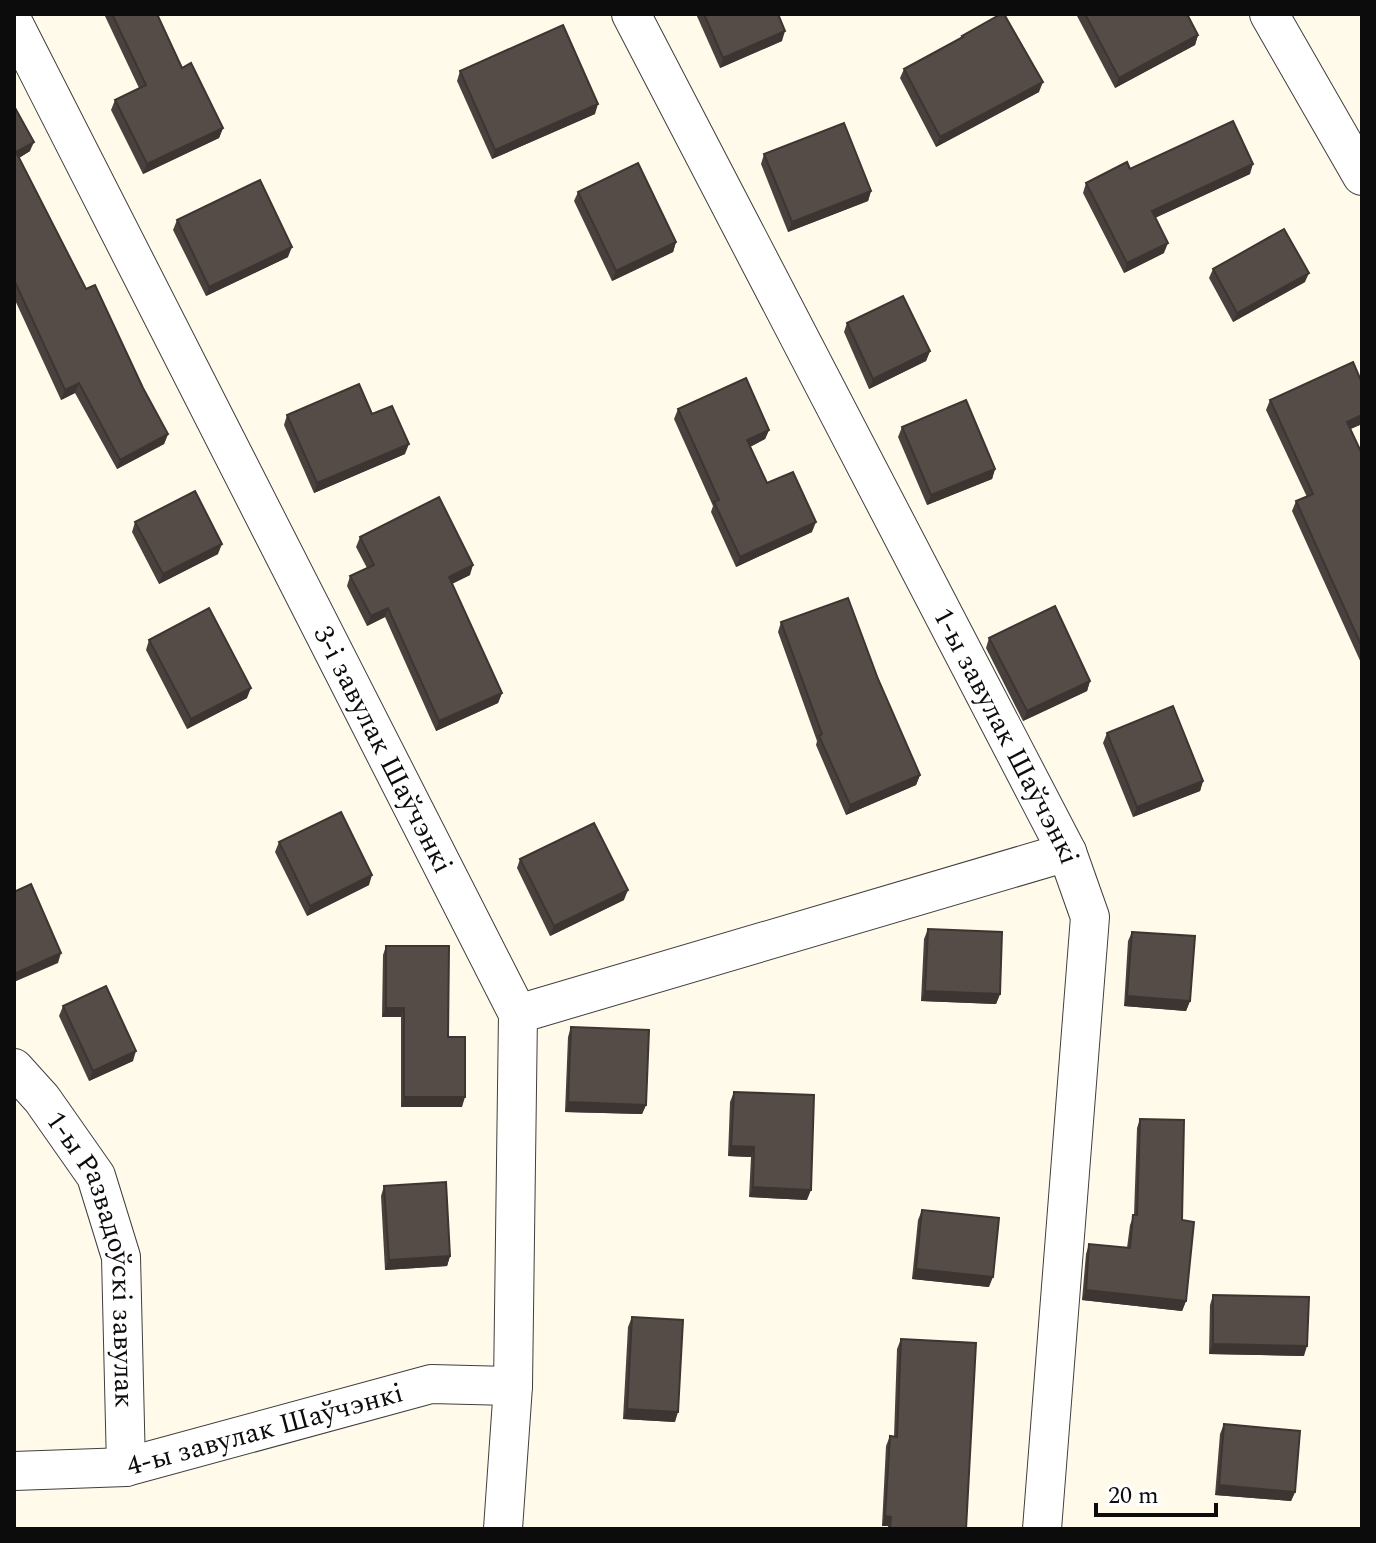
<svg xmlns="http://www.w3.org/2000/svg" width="1376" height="1543" viewBox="0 0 1376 1543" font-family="Spectral,serif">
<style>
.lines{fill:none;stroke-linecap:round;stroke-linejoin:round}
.minor-casing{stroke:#3f3f3f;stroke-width:40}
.minor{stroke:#fff;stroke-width:38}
.wall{fill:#49413e}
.shaded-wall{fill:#3c3532}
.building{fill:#554c48;stroke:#3c3532;stroke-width:2}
.labels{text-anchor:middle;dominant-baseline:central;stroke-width:8;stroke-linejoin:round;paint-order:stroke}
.street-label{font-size:28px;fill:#0c0c0c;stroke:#fff}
</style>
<rect width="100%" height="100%" fill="#fffaea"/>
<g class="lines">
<!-- minor casing -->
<g class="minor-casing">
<g id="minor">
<path id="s1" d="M631,14l436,838 23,65 -48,612"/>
<polyline points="1269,14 1362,176"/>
<path id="s2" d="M14,24l504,990 -5,372 -10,143"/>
<polyline points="518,1014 1067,852"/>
<path id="s3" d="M14,1068l28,31 54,77 25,81 5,210"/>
<path id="s4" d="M14,1471l112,-4 305,-83 82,2"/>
</g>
</g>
<!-- minor -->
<use href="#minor" class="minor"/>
</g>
<!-- wall -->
<g class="wall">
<polygon points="104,14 157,14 182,68 223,128 219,138 143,174 111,110 115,100 139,88"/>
<polygon points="696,14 778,14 782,41 720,68"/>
<polygon points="1076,14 1187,14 1198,35 1195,45 1115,88"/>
<polygon points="962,36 1039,92 936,147 900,78 904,69 962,38"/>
<polygon points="460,71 595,114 492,159 457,81"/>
<polygon points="14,106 30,151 19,158 86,289 143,388 168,434 164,444 117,469 75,393 61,400 14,298"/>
<polygon points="764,154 871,191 868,201 788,232 761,164"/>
<polygon points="1130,169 1250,174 1155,218 1164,253 1124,273 1083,193 1086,183"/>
<polygon points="578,192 676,242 673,252 612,281 574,201"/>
<polygon points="177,220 288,257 206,296 173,230"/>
<polygon points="1213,269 1305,282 1233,322 1209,278"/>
<polygon points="847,323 930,351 926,361 869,389 844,332"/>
<polygon points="1270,400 1362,424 1350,429 1362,454 1362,665 1292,511 1296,501 1307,497 1266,410"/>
<polygon points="678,409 769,430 765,439 750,447 767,483 812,532 736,567 711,512 713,506 674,419"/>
<polygon points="287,415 405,454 314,493 284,425"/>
<polygon points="902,427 995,469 992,479 927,505 898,437"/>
<polygon points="135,522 218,554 159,584 132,532"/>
<polygon points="360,537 470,575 452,584 502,693 498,703 436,731 385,617 367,626 347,586 350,576 367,568 356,547"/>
<polygon points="781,622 878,679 920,775 916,785 846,815 816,745 817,741 778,632"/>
<polygon points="989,638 1090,681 1087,691 1023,721 986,648"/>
<polygon points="149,640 247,698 187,729 146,650"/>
<polygon points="1107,733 1203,781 1200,791 1133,817 1103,743"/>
<polygon points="279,842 369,885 307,916 275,852"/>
<polygon points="520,859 624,900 550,936 517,868"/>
<polygon points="928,929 1000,994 996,1004 921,1001 924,939"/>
<polygon points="1132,932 1190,1001 1186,1011 1124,1006 1128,941"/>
<polygon points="386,946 448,1037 462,1107 401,1107 401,1017 382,1017 383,955"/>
<polygon points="63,1006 133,1061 89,1081 59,1016"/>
<polygon points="571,1027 646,1105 642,1114 565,1112 568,1037"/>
<polygon points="734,1092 807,1200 749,1197 751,1157 728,1156 730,1102"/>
<polygon points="1140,1119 1182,1220 1186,1301 1182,1311 1082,1300 1086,1254 1089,1244 1127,1248 1130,1225 1134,1215 1137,1128"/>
<polygon points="384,1186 450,1256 447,1266 385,1270 381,1196"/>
<polygon points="922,1210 989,1287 912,1279 918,1220"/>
<polygon points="1213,1295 1304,1356 1209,1354 1210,1305"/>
<polygon points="632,1317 675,1422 623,1419 628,1327"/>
<polygon points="901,1339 966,1529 888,1529 888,1526 882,1526 886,1446 890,1436 894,1437 897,1349"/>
<polygon points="1224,1424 1295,1492 1291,1501 1215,1495 1220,1434"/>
</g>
<!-- shaded-wall -->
<g class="shaded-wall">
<polygon points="785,31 782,41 720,68 723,58"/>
<polygon points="1198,35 1195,45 1115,88 1119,78"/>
<polygon points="1043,82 1039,92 936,147 940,137"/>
<polygon points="598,104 595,114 492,159 495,150"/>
<polygon points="223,128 219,138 143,174 147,164"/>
<polygon points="34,142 30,151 14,161 16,152"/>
<polygon points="1253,164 1250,174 1148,221 1152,211"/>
<polygon points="871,191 868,201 788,232 792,222"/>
<polygon points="676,242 673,252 612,281 616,271"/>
<polygon points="1168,243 1164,253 1124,273 1127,263"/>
<polygon points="292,247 288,257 206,296 209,287"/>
<polygon points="1309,273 1305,282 1233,322 1237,313"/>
<polygon points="930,351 926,361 869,389 873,379"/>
<polygon points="79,383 75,393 61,400 65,390"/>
<polygon points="1362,415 1362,424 1344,432 1347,422"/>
<polygon points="769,430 765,439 744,450 747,440"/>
<polygon points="168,434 164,444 117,469 120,460"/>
<polygon points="409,444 405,454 314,493 317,483"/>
<polygon points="995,469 992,479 927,505 931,495"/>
<polygon points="816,522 812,532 736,567 740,557"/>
<polygon points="222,544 218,554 159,584 163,574"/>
<polygon points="473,565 470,575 445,587 449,577"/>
<polygon points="388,608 385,617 367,626 371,616"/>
<polygon points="1090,681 1087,691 1023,721 1027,711"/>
<polygon points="251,688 247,698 187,729 191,719"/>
<polygon points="502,693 498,703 436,731 439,721"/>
<polygon points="920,775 916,785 846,815 850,805"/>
<polygon points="1203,781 1200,791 1133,817 1137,807"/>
<polygon points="372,875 369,885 307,916 310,906"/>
<polygon points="628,890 624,900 550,936 554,926"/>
<polygon points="61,953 58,963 14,982 14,974"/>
<polygon points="925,991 1000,994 996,1004 921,1001"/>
<polygon points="1127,996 1190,1001 1186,1011 1124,1006"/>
<polygon points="386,1008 404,1008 401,1017 382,1017"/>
<polygon points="136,1051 133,1061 89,1081 93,1071"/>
<polygon points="404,1097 465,1097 462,1107 401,1107"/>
<polygon points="568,1102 646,1105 642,1114 565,1112"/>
<polygon points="731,1146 754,1147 751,1157 728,1156"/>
<polygon points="753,1187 811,1190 807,1200 749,1197"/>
<polygon points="450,1256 447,1266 385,1270 389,1260"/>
<polygon points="916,1269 993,1277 989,1287 912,1279"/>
<polygon points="1086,1290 1186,1301 1182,1311 1082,1300"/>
<polygon points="1213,1344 1307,1346 1304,1356 1209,1354"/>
<polygon points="627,1409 678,1412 675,1422 623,1419"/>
<polygon points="1219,1485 1295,1492 1291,1501 1215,1495"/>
<polygon points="885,1516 891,1517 888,1526 882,1526"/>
</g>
<!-- building -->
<g class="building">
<polygon points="112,14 157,14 182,68 191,63 223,128 147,164 115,100 146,85"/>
<polygon points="704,14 778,14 785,31 723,58"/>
<polygon points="1001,14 1004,14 1043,82 940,137 904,69 963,37 962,36"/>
<polygon points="1085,14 1187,14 1198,35 1119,78"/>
<polygon points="563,25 598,104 495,150 460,71"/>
<polygon points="14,106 34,142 16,152 86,289 95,285 143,388 168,434 120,460 79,383 65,390 16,284 14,285"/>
<polygon points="1233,121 1253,164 1152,211 1168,243 1127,263 1086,183 1127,162 1130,169"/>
<polygon points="844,123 871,191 792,222 764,154"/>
<polygon points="638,163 676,242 616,271 578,192"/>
<polygon points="260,180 292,247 209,287 177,220"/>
<polygon points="1284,229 1309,273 1237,313 1213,269"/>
<polygon points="903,296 930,351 873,379 847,323"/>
<polygon points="1353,362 1362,383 1362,415 1347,422 1362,454 1362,647 1296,501 1313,494 1270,400"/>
<polygon points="746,378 769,430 747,440 767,483 793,472 816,522 740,557 714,502 719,500 678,409"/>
<polygon points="359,384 372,414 392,406 409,444 317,483 287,415"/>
<polygon points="966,400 995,469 931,495 902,427"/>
<polygon points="195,491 222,544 163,574 135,522"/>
<polygon points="439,497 473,565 449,577 502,693 439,721 388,608 371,616 350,576 374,565 360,537"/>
<polygon points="848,598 878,679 920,775 850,805 819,736 822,734 781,622"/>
<polygon points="1055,606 1090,681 1027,711 989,638"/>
<polygon points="209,608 251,688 191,719 149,640"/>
<polygon points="1173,706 1203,781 1137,807 1107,733"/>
<polygon points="341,812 372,875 310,906 279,842"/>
<polygon points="594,823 628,890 554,926 520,859"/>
<polygon points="31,884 61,953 14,974 14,892"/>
<polygon points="928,929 1002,932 1000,994 925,991"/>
<polygon points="1132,932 1195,936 1190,1001 1127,996"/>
<polygon points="386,946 449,946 448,1037 465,1037 465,1097 404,1097 404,1008 386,1008"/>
<polygon points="106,986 136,1051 93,1071 63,1006"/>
<polygon points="571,1027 649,1030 646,1105 568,1102"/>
<polygon points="734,1092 814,1095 811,1190 753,1187 754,1147 731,1146"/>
<polygon points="1140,1119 1184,1120 1182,1220 1194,1222 1186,1301 1086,1290 1089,1244 1130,1248 1133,1215 1137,1215"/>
<polygon points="446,1182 450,1256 389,1260 384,1186"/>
<polygon points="922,1210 999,1218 993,1277 916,1269"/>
<polygon points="1213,1295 1309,1297 1307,1346 1213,1344"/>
<polygon points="632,1317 683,1320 678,1412 627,1409"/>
<polygon points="901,1339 976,1343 966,1529 890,1529 891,1517 885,1516 890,1436 897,1437"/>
<polygon points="1224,1424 1300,1431 1295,1492 1219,1485"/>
</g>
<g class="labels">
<!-- street labels -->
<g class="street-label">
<text stroke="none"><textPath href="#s1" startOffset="814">1-ы завулак Шаўчэнкі</textPath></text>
<text stroke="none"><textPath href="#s2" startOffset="814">3-і завулак Шаўчэнкі</textPath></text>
<text stroke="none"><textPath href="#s3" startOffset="216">1-ы Развадоўскі завулак</textPath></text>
<text stroke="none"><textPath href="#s4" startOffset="256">4-ы завулак Шаўчэнкі</textPath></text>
</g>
</g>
<!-- border -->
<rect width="1376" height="1543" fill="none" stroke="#0c0c0c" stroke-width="32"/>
<!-- scale -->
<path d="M1096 1503v12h120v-12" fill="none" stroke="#0c0c0c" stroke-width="4"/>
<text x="1108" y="1503" font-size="24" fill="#0c0c0c" stroke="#ffffff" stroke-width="6" paint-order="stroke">20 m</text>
</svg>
